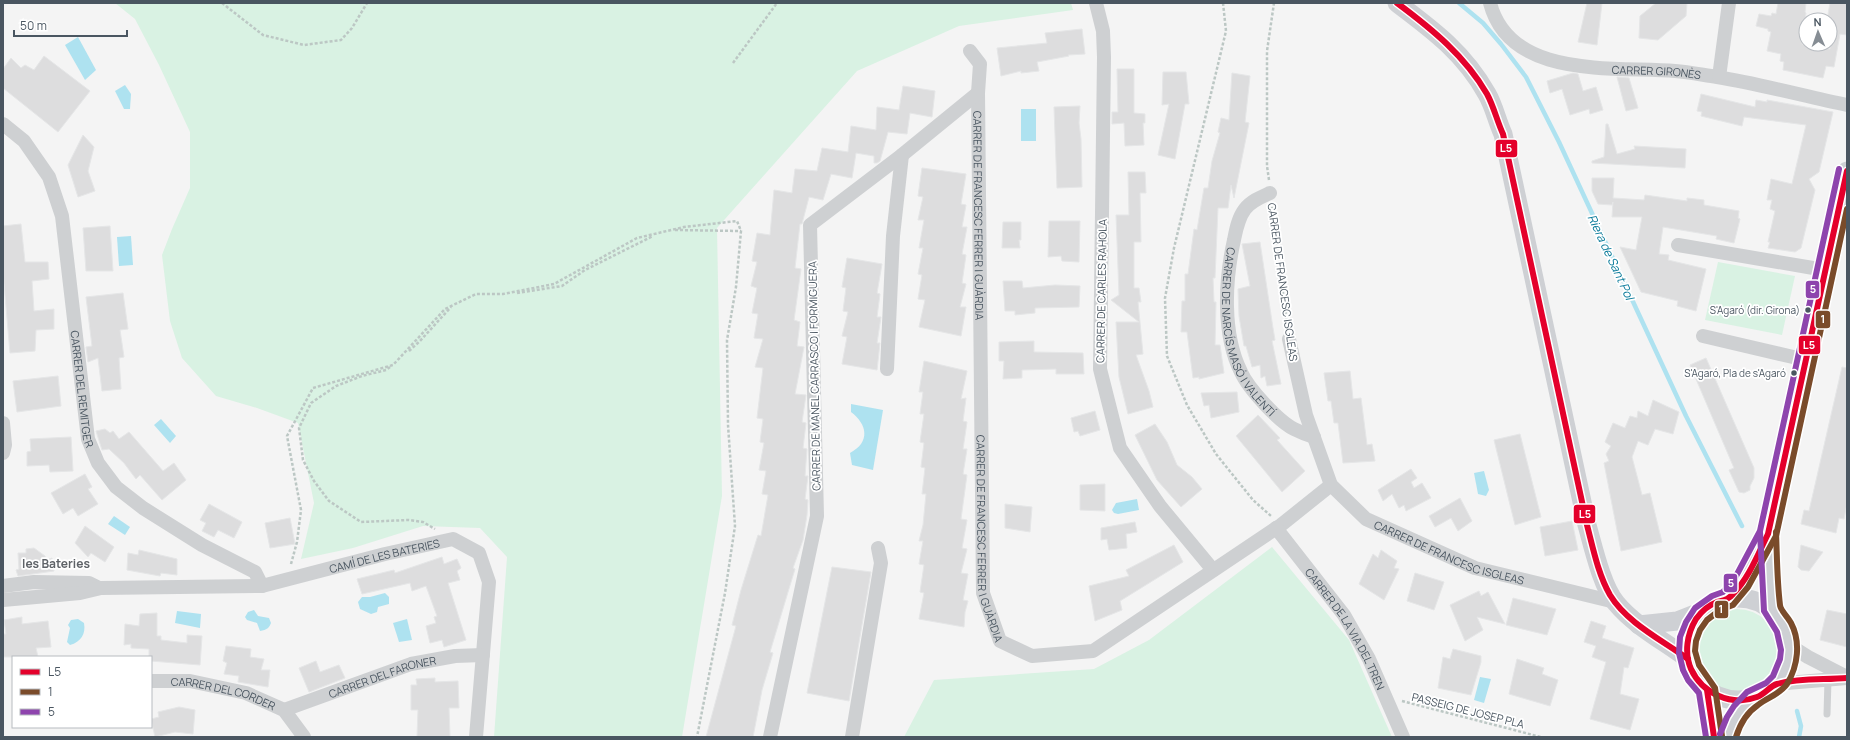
<svg xmlns="http://www.w3.org/2000/svg" width="1850" height="740" viewBox="0 0 1850 740" font-family="Manrope,sans-serif">
<style>
.green{fill:#d9f2e3}
.water{fill:#aee2f0}
.lines{fill:none;stroke-linecap:round;stroke-linejoin:round}
.stream{stroke:#aee2f0;stroke-width:4.5}
.building{fill:#ddddde;stroke:#e5e6e7}
.path{stroke:#bcc7c4;stroke-width:2.5;stroke-dasharray:3 2;stroke-linecap:butt}
.lane{stroke:#ced0d2;stroke-width:7}
.street{stroke:#ced0d2;stroke-width:14}
.secondary{stroke:#ced0d4;stroke-width:19}
.bus-1-casing{stroke:#fff;stroke-width:9}
.bus-2-casing{stroke:#fff;stroke-width:9}
.bus-3-casing{stroke:#fff;stroke-width:9}
.bus-1{stroke:#e4002b;stroke-width:6}
.bus-2{stroke:#7a4b2a;stroke-width:6}
.bus-3{stroke:#8e44ad;stroke-width:6}
.bus-dot{fill:#4a5661;stroke:#fff;stroke-width:1.5}
.labels{text-anchor:middle;dominant-baseline:central;stroke-width:3.5;stroke-linejoin:round;paint-order:stroke}
.bus-label{font-size:10px;fill:#4a5661;stroke:#fff;text-anchor:end}
.street-label{font-size:11px;fill:#4a5661;stroke:#fff}
.water-label{font-size:12px;font-style:italic;fill:#0c7c9b;stroke:#fff}
.neighbourhood-label{font-size:12px;font-weight:bold;fill:#5f6368;stroke:#fff}
.line-badge{stroke:#fff;stroke-width:1.5}
.badge-label{font-size:11px;text-anchor:middle;font-weight:bold;fill:#fff}
</style>
<rect width="100%" height="100%" fill="#f4f4f4"/>
<!-- green -->
<g class="green">
<polygon points="115,3 1071,3 1073,10 959,26 857,71 717,228 722,496 682,737 494,737 507,557 480,528 423,526 353,548 301,559 314,503 298,423 257,408 216,396 182,358 170,321 162,255 172,229 190,188 190,132 159,65 135,19"/>
<polygon points="1718,262 1795,276 1782,335 1705,320"/>
<polygon points="1272,547 1349,640 1392,737 904,737 934,680 1094,669 1149,640"/>
<circle cx="1737" cy="650" r="41"/>
</g>
<!-- water -->
<g class="water">
<polygon points="78,37 96,70 85,80 65,45"/>
<polygon points="125,85 131,94 130,109 124,109 115,91"/>
<rect x="1021" y="109" width="15" height="32"/>
<polygon points="131,236 133,265 119,266 117,237"/>
<path d="M851,404l32,6 -10,60 -21,-5 -2,-12c21,-11 17,-29 1,-41z"/>
<polygon points="161,419 176,436 170,443 154,425"/>
<polygon points="1484,471 1489,490 1486,496 1478,494 1474,473"/>
<polygon points="1137,499 1139,510 1118,514 1114,513 1112,510 1116,503"/>
<polygon points="114,516 130,527 125,535 108,524"/>
<polygon points="385,593 389,597 389,604 378,607 377,612 371,614 360,609 358,602 362,597 370,597"/>
<path d="M254,610l4,6 11,2 2,5c-2,5 -4,7 -11,8l-3,-8 -10,-3 -2,-3 3,-5z"/>
<polygon points="177,611 201,614 200,628 175,623"/>
<path d="M78,619l6,4c2,11 -3,19 -14,22l-3,-3 3,-14 -2,-3 3,-5z"/>
<polygon points="407,619 412,640 399,642 393,623"/>
<polygon points="1480,677 1491,679 1484,703 1474,700"/>
</g>
<g class="lines">
<!-- stream -->
<g class="stream">
<polyline points="1459,3 1483,23 1501,44 1526,77 1559,142 1686,416 1742,526"/>
<polyline points="1797,711 1801,726 1799,737"/>
</g>
</g>
<!-- building -->
<g class="building">
<polygon points="1587,3 1602,3 1597,45 1578,42"/>
<polygon points="1656,3 1687,3 1686,16 1658,40 1639,38 1640,16"/>
<polygon points="1778,3 1806,3 1805,12 1806,13 1802,44 1830,49 1830,20 1827,20 1830,3 1847,3 1847,35 1840,34 1834,67 1826,66 1823,78 1783,70 1784,62 1780,61 1781,54 1767,51 1771,32 1768,31 1768,29 1756,26 1759,14 1771,16 1772,13 1776,14"/>
<polygon points="1082,29 1085,54 1068,55 1069,56 1037,62 1039,71 1021,73 1021,71 1001,76 997,48 1047,43 1045,33"/>
<polygon points="44,56 90,91 58,132 3,88 3,69 11,58 21,68 25,65 34,70"/>
<polygon points="1117,69 1134,69 1134,113 1145,114 1145,123 1143,123 1144,145 1125,146 1124,123 1112,124 1112,112 1118,112"/>
<polygon points="1163,72 1186,72 1189,104 1185,104 1175,159 1158,155 1169,104 1162,105"/>
<polygon points="1232,73 1250,76 1245,122 1249,123 1234,198 1231,185 1228,208 1218,208 1215,278 1213,278 1214,302 1216,302 1215,345 1220,345 1224,373 1199,379 1199,377 1193,378 1187,332 1181,332 1182,301 1185,301 1185,274 1188,274 1194,229 1197,230 1204,188 1208,188 1212,161 1220,133 1218,132 1221,118 1229,120"/>
<polygon points="1573,73 1578,74 1583,91 1596,87 1603,110 1590,114 1589,109 1570,115 1562,89 1550,93 1547,81"/>
<polygon points="1617,77 1629,78 1638,108 1626,111"/>
<polygon points="903,86 935,91 932,117 910,113 907,134 888,132 880,161 877,163 874,163 874,156 856,153 852,178 831,174 823,200 809,197 803,220 802,224 800,224 795,268 801,269 794,320 800,322 797,346 804,347 795,394 806,395 802,422 806,423 803,448 807,449 805,476 808,476 805,499 808,500 807,515 803,540 793,568 795,569 788,592 770,652 773,653 762,690 753,737 706,737 736,626 732,625 741,590 758,535 761,536 768,495 762,494 766,471 759,470 764,443 760,442 763,419 757,418 763,368 755,367 763,339 754,338 758,314 752,313 757,288 751,286 757,262 752,261 757,233 770,235 774,190 792,193 795,169 817,171 822,148 848,152 851,126 876,130 877,107 899,110"/>
<polygon points="1701,94 1755,107 1756,100 1767,102 1767,100 1833,112 1819,172 1809,179 1815,190 1801,248 1795,252 1768,248 1770,242 1768,242 1775,211 1770,209 1772,200 1767,200 1771,179 1792,184 1806,125 1744,117 1742,126 1701,116 1702,112 1697,111"/>
<polygon points="1080,106 1079,123 1081,139 1082,187 1057,188 1054,107"/>
<polygon points="1606,124 1608,124 1617,154 1635,149 1634,146 1686,149 1685,168 1592,163 1592,161 1604,157"/>
<polygon points="83,135 94,147 88,171 95,191 78,197 68,165"/>
<polygon points="922,168 966,174 961,204 966,205 962,227 967,227 962,254 966,255 962,283 966,284 960,307 966,307 961,336 919,327 925,300 918,299 922,275 918,274 923,248 919,248 924,220 918,220 923,197 918,196"/>
<polygon points="1128,172 1145,172 1146,193 1140,193 1141,242 1134,242 1134,288 1139,288 1141,302 1138,302 1143,354 1136,355 1149,391 1153,407 1128,414 1119,377 1116,322 1139,322 1111,300 1119,295 1116,215 1129,215"/>
<polygon points="1592,178 1614,178 1613,198 1644,200 1645,195 1687,201 1687,198 1704,200 1704,205 1739,211 1738,218 1740,219 1734,243 1716,239 1717,236 1663,227 1659,254 1669,255 1668,260 1706,269 1696,311 1677,306 1678,301 1641,292 1620,247 1636,250 1642,217 1612,217 1613,202 1612,205 1598,204 1592,191"/>
<polygon points="1049,221 1080,221 1079,262 1062,261 1061,256 1048,257"/>
<polygon points="1003,222 1021,222 1021,240 1019,240 1020,248 1002,248"/>
<polygon points="21,224 25,262 48,262 49,279 32,281 34,311 54,309 54,329 36,330 35,351 10,353 3,272 3,226"/>
<polygon points="110,226 113,271 86,271 83,228"/>
<polygon points="1260,242 1273,328 1275,340 1272,341 1281,384 1267,386 1265,376 1261,378 1260,365 1252,367 1246,346 1244,346 1239,316 1238,289 1250,286 1242,244"/>
<polygon points="847,258 882,264 877,293 880,294 877,317 881,317 877,343 880,343 877,370 842,364 847,337 842,336 848,312 843,311 846,288 842,287"/>
<polygon points="1003,281 1022,281 1023,288 1055,285 1080,286 1079,307 1035,308 1035,313 1015,315 1015,311 1005,311"/>
<polygon points="123,293 128,329 120,330 124,357 119,358 121,389 102,391 98,358 88,362 86,347 92,346 86,297"/>
<polygon points="1034,341 1034,352 1083,353 1084,374 1056,374 1056,369 1022,370 1022,378 1003,379 1004,361 999,361 999,342"/>
<polygon points="1706,358 1754,468 1754,478 1750,486 1750,490 1744,493 1739,492 1729,470 1734,468 1690,365"/>
<polygon points="924,361 967,371 961,399 966,398 963,421 967,422 963,449 967,449 963,474 967,475 961,519 967,520 962,548 967,549 961,573 968,574 963,600 968,601 965,612 964,627 919,619 924,593 920,592 924,565 919,564 923,541 919,541 923,525 926,494 922,494 925,468 921,467 924,443 920,442 924,414 920,414 923,392 919,392"/>
<polygon points="1842,367 1847,368 1847,504 1844,519 1839,518 1836,533 1801,524 1804,510 1809,511"/>
<polygon points="1350,371 1353,399 1361,398 1367,445 1372,444 1375,461 1343,463 1338,423 1334,423 1331,401 1328,401 1324,373"/>
<polygon points="58,376 61,406 17,412 13,381"/>
<polygon points="1237,392 1239,412 1211,418 1209,405 1204,406 1201,393"/>
<polygon points="1653,400 1679,412 1673,434 1655,429 1648,445 1638,441 1632,457 1642,495 1650,493 1662,542 1621,551 1604,463 1609,461 1606,454 1611,446 1605,442 1613,423 1625,428 1630,416 1637,418 1638,411 1648,416"/>
<polygon points="1095,411 1100,430 1080,436 1078,431 1074,432 1071,418"/>
<polygon points="1258,415 1280,438 1277,440 1305,471 1282,492 1236,436"/>
<polygon points="1155,424 1167,442 1177,465 1192,477 1202,489 1181,507 1157,480 1135,435"/>
<polygon points="105,429 110,433 113,431 119,439 129,432 163,471 174,463 186,480 162,500 140,475 136,479 124,463 109,449 102,450 96,431"/>
<polygon points="1520,434 1541,517 1515,525 1494,440"/>
<polygon points="71,437 73,471 50,472 49,465 27,466 27,452 31,451 30,439"/>
<polygon points="1411,469 1417,478 1411,482 1414,488 1422,483 1431,498 1406,511 1404,505 1399,508 1392,494 1383,501 1378,490"/>
<polygon points="85,474 92,487 88,489 98,504 78,516 73,508 63,514 51,493"/>
<polygon points="1105,484 1105,511 1080,510 1080,485"/>
<polygon points="1460,498 1472,521 1458,531 1451,518 1435,527 1429,516"/>
<polygon points="209,504 242,522 234,538 218,530 214,537 202,531 206,523 200,520"/>
<polygon points="1005,504 1032,507 1030,532 1005,528"/>
<polygon points="290,518 295,544 270,548 265,523"/>
<polygon points="1572,521 1578,550 1545,556 1540,527"/>
<polygon points="1135,522 1137,532 1126,534 1127,548 1109,550 1107,539 1101,540 1101,528"/>
<polygon points="85,526 114,547 105,562 91,553 88,557 75,543"/>
<polygon points="1174,545 1183,562 1120,601 1122,610 1095,621 1089,586 1129,576 1126,570"/>
<polygon points="1801,545 1823,552 1809,571 1801,570 1798,567"/>
<polygon points="34,548 45,556 46,560 52,558 54,571 18,576 16,570 19,569 18,553 26,553 26,549"/>
<polygon points="139,550 177,559 177,575 161,573 160,576 127,570 128,553 138,555"/>
<polygon points="1381,550 1397,561 1394,568 1399,569 1384,600 1359,584 1373,554 1378,558"/>
<polygon points="442,557 444,564 457,559 461,568 457,571 460,580 448,583 466,640 444,647 442,640 430,643 426,626 436,623 434,617 437,616 426,586 412,591 410,583 362,594 357,579 394,570 395,573"/>
<polygon points="832,567 871,572 849,701 807,693"/>
<polygon points="1415,573 1444,582 1434,610 1407,601"/>
<polygon points="1479,591 1481,596 1488,592 1505,624 1477,617 1483,630 1465,641 1450,605"/>
<polygon points="1513,598 1556,609 1547,635 1506,625"/>
<polygon points="1827,610 1847,614 1847,647 1820,640"/>
<polygon points="157,613 157,636 161,636 161,640 187,643 187,635 202,636 200,665 151,661 151,657 149,657 149,649 131,648 131,644 124,645 125,624 139,626 140,614"/>
<polygon points="22,617 22,624 48,621 51,647 36,648 38,657 3,657 3,634 6,634 4,620"/>
<polygon points="1591,621 1606,626 1602,638 1634,648 1628,668 1624,667 1620,694 1639,699 1630,730 1590,719 1606,662 1592,657 1596,646 1584,642"/>
<polygon points="226,646 251,649 250,657 264,659 261,670 270,670 268,687 238,682 239,676 224,674 227,663 223,661"/>
<polygon points="1453,649 1481,656 1481,662 1471,695 1438,688 1443,657 1450,659"/>
<polygon points="1517,659 1544,668 1542,674 1558,680 1550,706 1509,694"/>
<polygon points="316,661 320,672 339,665 345,678 309,692 299,668"/>
<polygon points="435,678 435,682 458,681 459,708 449,708 450,737 417,737 418,710 411,710 411,685 417,685 416,679"/>
<polygon points="179,707 195,710 193,734 175,732 155,737 151,719 159,717 158,712"/>
</g>
<g class="lines">
<!-- path -->
<g class="path">
<polyline points="222,3 263,35 304,45 341,40 352,28 367,3"/>
<polyline points="1223,3 1226,31 1174,248 1165,298 1167,356 1187,405 1216,454 1253,500 1271,516"/>
<polyline points="733,63 777,3"/>
<polyline points="1269,180 1267,166 1267,51 1274,3"/>
<polyline points="1272,207 1287,325"/>
<polyline points="675,230 741,231"/>
<polyline points="517,293 562,286 585,270 653,236"/>
<polyline points="409,351 420,341 451,307"/>
<polyline points="390,367 386,370 362,376 336,386 311,403 299,428 303,460 314,481 329,501 361,522 409,520 423,522 435,529"/>
<polyline points="291,564 297,542 301,510 287,436 313,388 393,365 445,309 476,294 503,294 554,284 637,238 684,227 737,221 741,231 736,287 727,340 728,425 735,526 725,593 697,737"/>
<polyline points="1402,701 1541,737"/>
</g>
<!-- lane -->
<polyline class="lane" points="1827,714 1828,680"/>
<!-- street -->
<g class="street">
<polyline points="1096,3 1103,31 1104,57 1100,369 1120,448 1160,506 1213,570"/>
<path id="s1" d="M1490,3c20,77 125,63 185,68 14,1 28,4 42,6 43,7 87,19 130,28"/>
<path id="s2" d="M970,51l10,13 -2,29 5,500 17,48 32,15 61,-5 188,-126 50,-40"/>
<polyline points="1719,77 1729,3"/>
<path id="s3" d="M3,124l21,17 25,36 13,39 26,223 10,24 18,24 27,21 59,37 53,27 7,14"/>
<path id="s4" d="M1270,193c-9,4 -19,8 -25,16 -7,9 -9,21 -11,31 -9,40 -12,94 7,132 7,16 37,49 53,57 6,3 13,6 20,8"/>
<polyline points="1678,245 1825,270"/>
<polyline points="1703,336 1806,360"/>
<path id="s5" d="M1289,339l17,76 25,70 35,34 109,49 140,34"/>
<polyline points="887,369 893,236 902,155"/>
<polyline points="3,423 5,445 3,453"/>
<path id="s6" d="M1276,528l68,87 25,44 34,78"/>
<polyline points="3,586 34,582 89,583 97,587"/>
<path id="s7" d="M3,600l77,-7 21,-5 161,-2 123,-32 68,-15 26,14 10,29 -13,155"/>
<polyline points="1789,645 1808,657 1847,677"/>
<path id="s8" d="M151,681h39l56,12 38,17 20,27"/>
<polyline points="1776,684 1847,678"/>
<path id="s9" d="M284,710l127,-46 44,-8 28,-1"/>
<polyline points="770,737 817,516 810,225 902,155 978,93"/>
<polyline points="852,737 881,563 878,548"/>
</g>
<!-- secondary -->
<g class="secondary">
<path d="M1397,3c36,27 67,50 90,91 7,12 10,27 16,40l84,391c6,21 15,62 29,78 19,23 48,38 72,56"/>
<polyline points="1768,534 1772,610"/>
<circle cx="1738" cy="649" r="51"/>
<polyline points="1728,599 1742,582 1768,534 1847,171"/>
<polyline points="1639,625 1677,621 1705,610"/>
<polyline points="1707,690 1714,737"/>
<polyline points="1727,737 1737,715 1753,698"/>
</g>
<!-- bus-1 casing -->
<g class="bus-1-casing">
<g id="bus-1">
<path d="M1397,3c35,26 68,53 90,91 7,13 10,27 16,40l84,391c6,23 11,49 23,70 17,28 52,45 78,64"/>
<path d="M1847,171l-79,363c-10,20 -19,44 -35,60 -5,6 -9,6 -16,8 -8,3 -16,10 -21,17 -9,15 -12,34 -5,50 11,24 40,38 66,28 8,-3 13,-11 20,-13 22,-6 47,-4 70,-6"/>
<polyline points="1707,690 1714,737"/>
</g>
</g>
<!-- bus-2 casing -->
<g class="bus-2-casing">
<g id="bus-2">
<polyline points="1722,736 1715,688 1699,665 1695,651 1696,641 1700,630 1707,620 1720,610 1733,605 1748,587 1776,536 1847,209"/>
<path d="M1736,737c4,-13 10,-24 22,-32 10,-8 21,-10 29,-21 11,-18 14,-42 4,-61 -3,-6 -11,-13 -11,-18 -3,-24 -3,-49 -4,-73"/>
</g>
</g>
<!-- bus-3 casing -->
<g class="bus-3-casing">
<g id="bus-3">
<polyline points="1720,734 1727,717 1734,706 1747,692 1766,683 1773,676 1780,659 1781,650 1777,632 1764,611 1760,532"/>
<polyline points="1706,737 1699,693 1688,680 1683,670 1679,653 1680,637 1686,622 1695,608 1712,596 1723,592 1735,578 1760,531 1839,169"/>
</g>
</g>
<!-- bus-1 -->
<use href="#bus-1" class="bus-1"/>
<!-- bus-2 -->
<use href="#bus-2" class="bus-2"/>
<!-- bus-3 -->
<use href="#bus-3" class="bus-3"/>
</g>
<!-- markers -->
<g class="bus-dot">
<circle cx="1808" cy="310" r="3.5"/>
<circle cx="1794" cy="373" r="3.5"/>
</g>
<g class="labels">
<!-- bus labels -->
<g class="bus-label">
<text x="1800" y="310">S'Agaró (dir. Girona)</text>
<text x="1786" y="373">S'Agaró, Pla de s'Agaró</text>
</g>
<!-- street labels -->
<g class="street-label">
<text stroke="none"><textPath href="#s1" startOffset="194">CARRER GIRONÈS</textPath></text>
<text stroke="none"><textPath href="#s2" startOffset="168">CARRER DE FRANCESC FERRER I GUÀRDIA</textPath></text>
<text transform="translate(1283 282) rotate(82)">CARRER DE FRANCESC ISGLEAS</text>
<text transform="translate(1101 291) rotate(-89)">CARRER DE CARLES RAHOLA</text>
<text stroke="none"><textPath href="#s4" startOffset="161">CARRER DE NARCÍS MASÓ I VALENTÍ</textPath></text>
<text transform="translate(814 376) rotate(-91)">CARRER DE MANEL CARRASCO I FORMIGUERA</text>
<text stroke="none"><textPath href="#s3" startOffset="286">CARRER DEL REMITGER</textPath></text>
<text stroke="none"><textPath href="#s2" startOffset="492">CARRER DE FRANCESC FERRER I GUÀRDIA</textPath></text>
<text stroke="none"><textPath href="#s5" startOffset="291">CARRER DE FRANCESC ISGLEAS</textPath></text>
<text stroke="none"><textPath href="#s7" startOffset="386">CAMÍ DE LES BATERIES</textPath></text>
<text stroke="none"><textPath href="#s6" startOffset="123">CARRER DE LA VIA DEL TREN</textPath></text>
<text stroke="none"><textPath href="#s9" startOffset="104">CARRER DEL FARONER</textPath></text>
<text stroke="none"><textPath href="#s8" startOffset="74">CARRER DEL CORDER</textPath></text>
<text transform="translate(1468 710) rotate(14)">PASSEIG DE JOSEP PLA</text>
</g>
<!-- water labels -->
<g class="water-label">
<text transform="translate(1611 257) rotate(65)">Riera de Sant Pol</text>
</g>
<!-- neighbourhood labels -->
<g class="neighbourhood-label">
<text x="56" y="563">les Bateries</text>
</g>
</g>
<g class="line-badge">
<rect x="1495" y="139" width="23" height="19" rx="4" fill="#e4002b"/>
<rect x="1805" y="280" width="15" height="19" rx="4" fill="#8e44ad"/>
<rect x="1815" y="310" width="16" height="19" rx="4" fill="#7a4b2a"/>
<rect x="1798" y="335" width="23" height="20" rx="4" fill="#e4002b"/>
<rect x="1573" y="504" width="23" height="20" rx="4" fill="#e4002b"/>
<rect x="1723" y="573" width="15" height="20" rx="4" fill="#8e44ad"/>
<rect x="1714" y="600" width="15" height="19" rx="4" fill="#7a4b2a"/>
</g>
<g class="badge-label">
<text x="1506" y="152">L5</text>
<text x="1813" y="293">5</text>
<text x="1823" y="323">1</text>
<text x="1809" y="349">L5</text>
<text x="1585" y="518">L5</text>
<text x="1731" y="587">5</text>
<text x="1721" y="613">1</text>
</g>
<!-- border -->
<rect width="1850" height="740" fill="none" stroke="#4a5661" stroke-width="8"/>
<!-- legend -->
<rect x="12" y="656" width="140" height="72" fill="#ffffff" stroke="#b7bbc0"/>
<rect x="20" y="669" width="20" height="6" fill="#e4002b" stroke="#b7bbc0"/>
<text x="48" y="676" font-size="12" fill="#4a5661">L5</text>
<rect x="20" y="689" width="20" height="6" fill="#7a4b2a" stroke="#b7bbc0"/>
<text x="48" y="696" font-size="12" fill="#4a5661">1</text>
<rect x="20" y="709" width="20" height="6" fill="#8e44ad" stroke="#b7bbc0"/>
<text x="48" y="716" font-size="12" fill="#4a5661">5</text>
<!-- north arrow -->
<g transform="translate(1818 32) rotate(358)"><circle r="19" fill="#ffffff" stroke="#b7bbc0"/>
<path d="M0-3L7 15L0 10L-7 15Z" fill="#868d94"/>
<text y="-6" font-size="11" font-weight="bold" text-anchor="middle" fill="#4a5661">N</text>
</g>
<!-- scale -->
<path d="M14 30v6h113v-6" fill="none" stroke="#4a5661" stroke-width="2"/>
<text x="20" y="30" font-size="12" fill="#4a5661" stroke="#ffffff" stroke-width="3" paint-order="stroke">50 m</text>
</svg>
